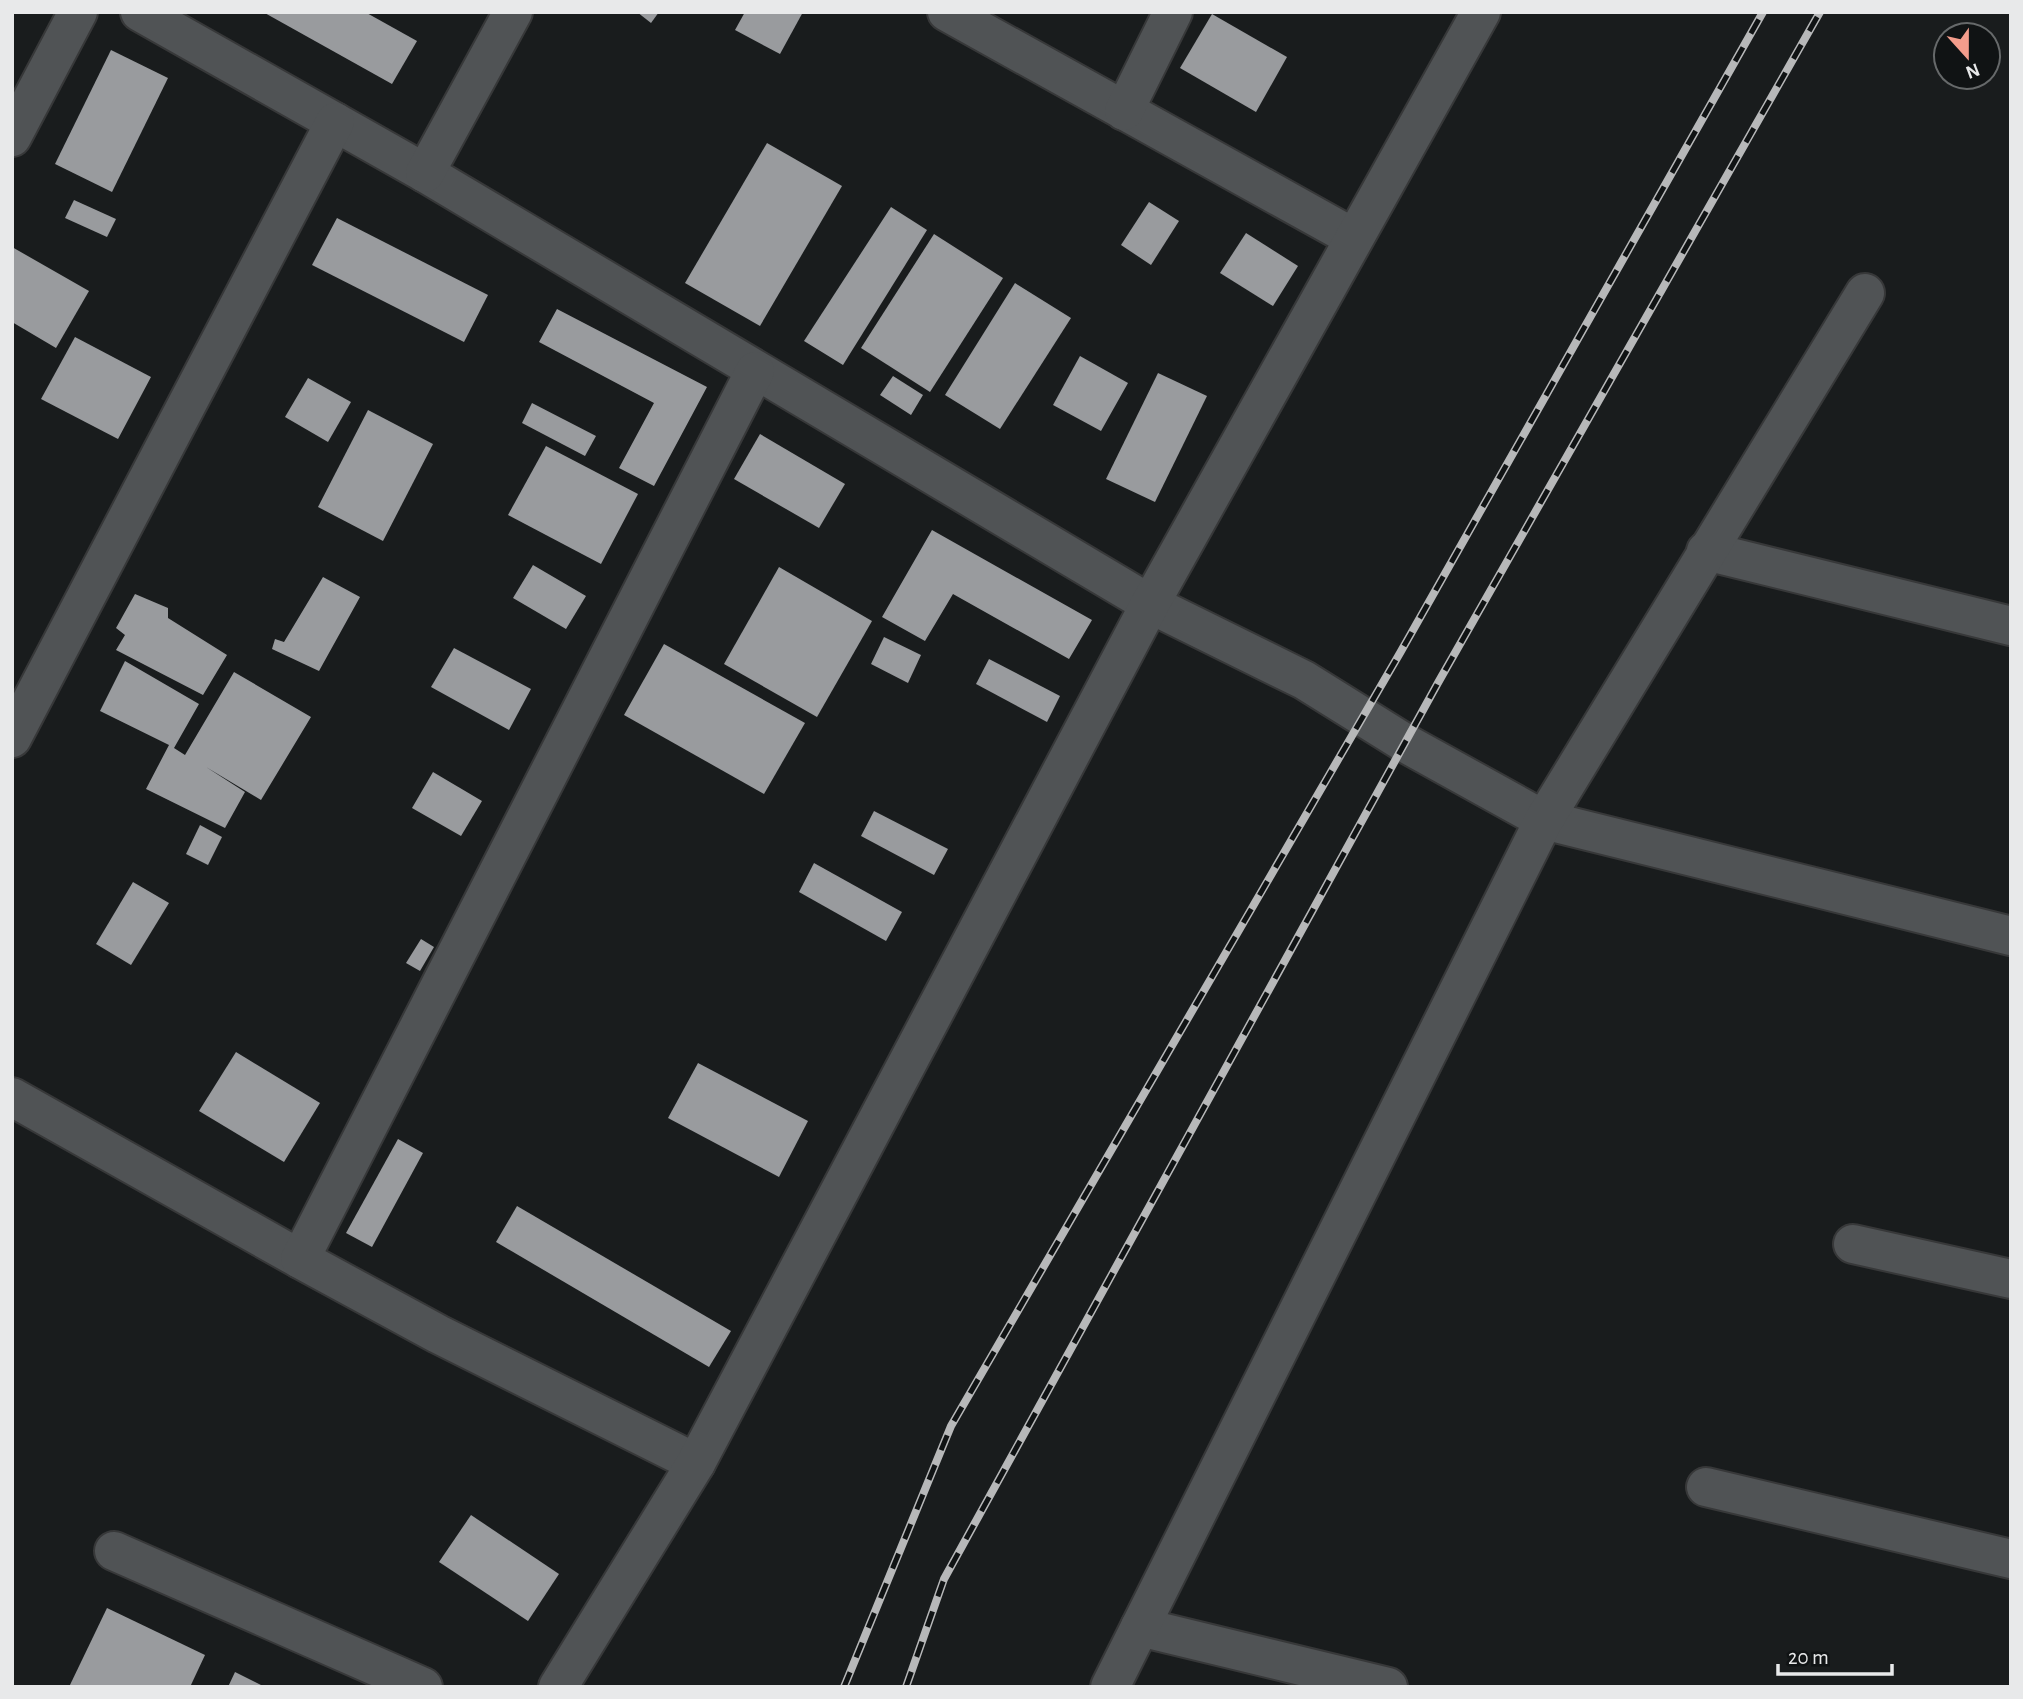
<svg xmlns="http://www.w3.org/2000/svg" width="2023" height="1699" viewBox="0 0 2023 1699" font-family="'Alegreya Sans',sans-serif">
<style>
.building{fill:#999b9e}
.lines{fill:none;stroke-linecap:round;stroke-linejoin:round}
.minor-casing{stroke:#373839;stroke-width:42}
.minor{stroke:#505355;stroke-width:38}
.rail-casing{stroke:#b7b8b9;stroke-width:8}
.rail{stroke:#101314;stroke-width:5;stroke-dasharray:16;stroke-linecap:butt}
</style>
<rect width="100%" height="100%" fill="#191c1d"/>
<!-- building -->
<g class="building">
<polygon points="263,12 365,12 417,41 392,84"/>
<polygon points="637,12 659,12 651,23"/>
<polygon points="745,12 803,12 780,54 735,30"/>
<polygon points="1212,14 1287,57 1256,112 1180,68"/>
<polygon points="111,50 168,78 112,192 55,164"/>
<polygon points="767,143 842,186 760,326 685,283"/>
<polygon points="74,200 116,219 107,237 65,218"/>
<polygon points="1149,202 1179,221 1151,265 1121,245"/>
<polygon points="891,207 927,230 843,365 804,341"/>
<polygon points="337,218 488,295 464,342 312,265"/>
<polygon points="1246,233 1298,266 1273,306 1220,273"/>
<polygon points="934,234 1003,278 930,392 861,348"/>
<polygon points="12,247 89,291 56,348 12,322"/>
<polygon points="1015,283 1071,318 1000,429 945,395"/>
<polygon points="557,309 707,387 654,486 619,468 654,403 539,342"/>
<polygon points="75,337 151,377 118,439 41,399"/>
<polygon points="1080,356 1128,383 1101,431 1053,405"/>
<polygon points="1158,373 1207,396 1155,502 1106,479"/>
<polygon points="893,376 923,395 911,415 880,395"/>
<polygon points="308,378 351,402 328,442 285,417"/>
<polygon points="532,403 596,436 585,456 522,423"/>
<polygon points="368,410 433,444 383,541 318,507"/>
<polygon points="760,434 845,484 819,528 734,479"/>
<polygon points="546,446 638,494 601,564 508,515"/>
<polygon points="932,530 1092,620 1069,659 953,594 925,641 882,617"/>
<polygon points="533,565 586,596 566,629 513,598"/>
<polygon points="779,567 872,621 817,717 724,664"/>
<polygon points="323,577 360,597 319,671 272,649 275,639 284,642"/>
<polygon points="135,594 168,608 168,618 227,655 203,695 116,650 125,635 116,628"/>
<polygon points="884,637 921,655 908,683 871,664"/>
<polygon points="664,644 805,723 764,794 624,715"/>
<polygon points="454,648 531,689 509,730 431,687"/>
<polygon points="989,659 1060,696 1047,722 976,684"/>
<polygon points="125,661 199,704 174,748 185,755 234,672 311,717 261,800 206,767 245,792 225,828 146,789 169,745 100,711"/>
<polygon points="433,772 482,801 461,836 412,808"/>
<polygon points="874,811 948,849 934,875 861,836"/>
<polygon points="200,825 222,837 208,865 186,854"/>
<polygon points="814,863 902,912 886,941 799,892"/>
<polygon points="133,882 169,903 131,965 96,944"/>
<polygon points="421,939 434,947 420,971 406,963"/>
<polygon points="236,1052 320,1103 284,1162 199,1111"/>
<polygon points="698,1063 808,1121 779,1177 668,1118"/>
<polygon points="398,1139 423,1153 372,1247 346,1233"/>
<polygon points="517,1206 731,1331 709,1367 496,1242"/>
<polygon points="471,1515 559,1574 528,1621 439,1562"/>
<polygon points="107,1608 205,1655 190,1687 69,1687"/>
<polygon points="235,1672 265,1687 228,1687"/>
</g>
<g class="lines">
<!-- minor casing -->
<g class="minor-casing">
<g id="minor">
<polyline points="140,12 425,173 1150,604 1304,680 1405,743 1544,820 2011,936"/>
<polyline points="947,12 1354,238"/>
<polyline points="1124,111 1173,12"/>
<polyline points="12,137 78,12"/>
<polyline points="425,173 513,12"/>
<polyline points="1706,551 2011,626"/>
<polyline points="12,738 335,122"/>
<polyline points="12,1097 300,1259"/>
<polyline points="1853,1244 2011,1279"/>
<polyline points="696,1463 438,1334 300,1259 755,371"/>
<polyline points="1706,1487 2011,1559"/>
<polyline points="114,1551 423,1687"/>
<polyline points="1140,1627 1388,1687"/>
<polyline points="558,1687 696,1463 1150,604 1481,12"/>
<polyline points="1110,1687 1544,820 1865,293"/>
</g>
</g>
<!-- minor -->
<use href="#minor" class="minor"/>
<!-- rail casing -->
<g class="rail-casing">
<g id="rail">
<polyline points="844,1687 951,1426 1400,653 1763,12"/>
<polyline points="906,1687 944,1579 1439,681 1820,12"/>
</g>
</g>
<!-- rail -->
<use href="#rail" class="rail"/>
</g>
<!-- border -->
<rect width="2023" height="1699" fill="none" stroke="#e8e9ea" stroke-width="28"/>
<!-- north arrow -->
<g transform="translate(1967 56) rotate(159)"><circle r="33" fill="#101314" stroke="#66696a" stroke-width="2"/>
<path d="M0-5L12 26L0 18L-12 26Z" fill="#f49d8c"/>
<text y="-10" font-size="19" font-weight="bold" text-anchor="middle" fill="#e8e9ea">N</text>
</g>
<!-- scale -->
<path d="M1778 1664v10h114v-10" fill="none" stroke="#e8e9ea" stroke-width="3.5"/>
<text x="1788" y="1664" font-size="21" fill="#e8e9ea" stroke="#101314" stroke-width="5" paint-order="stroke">20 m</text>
</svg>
